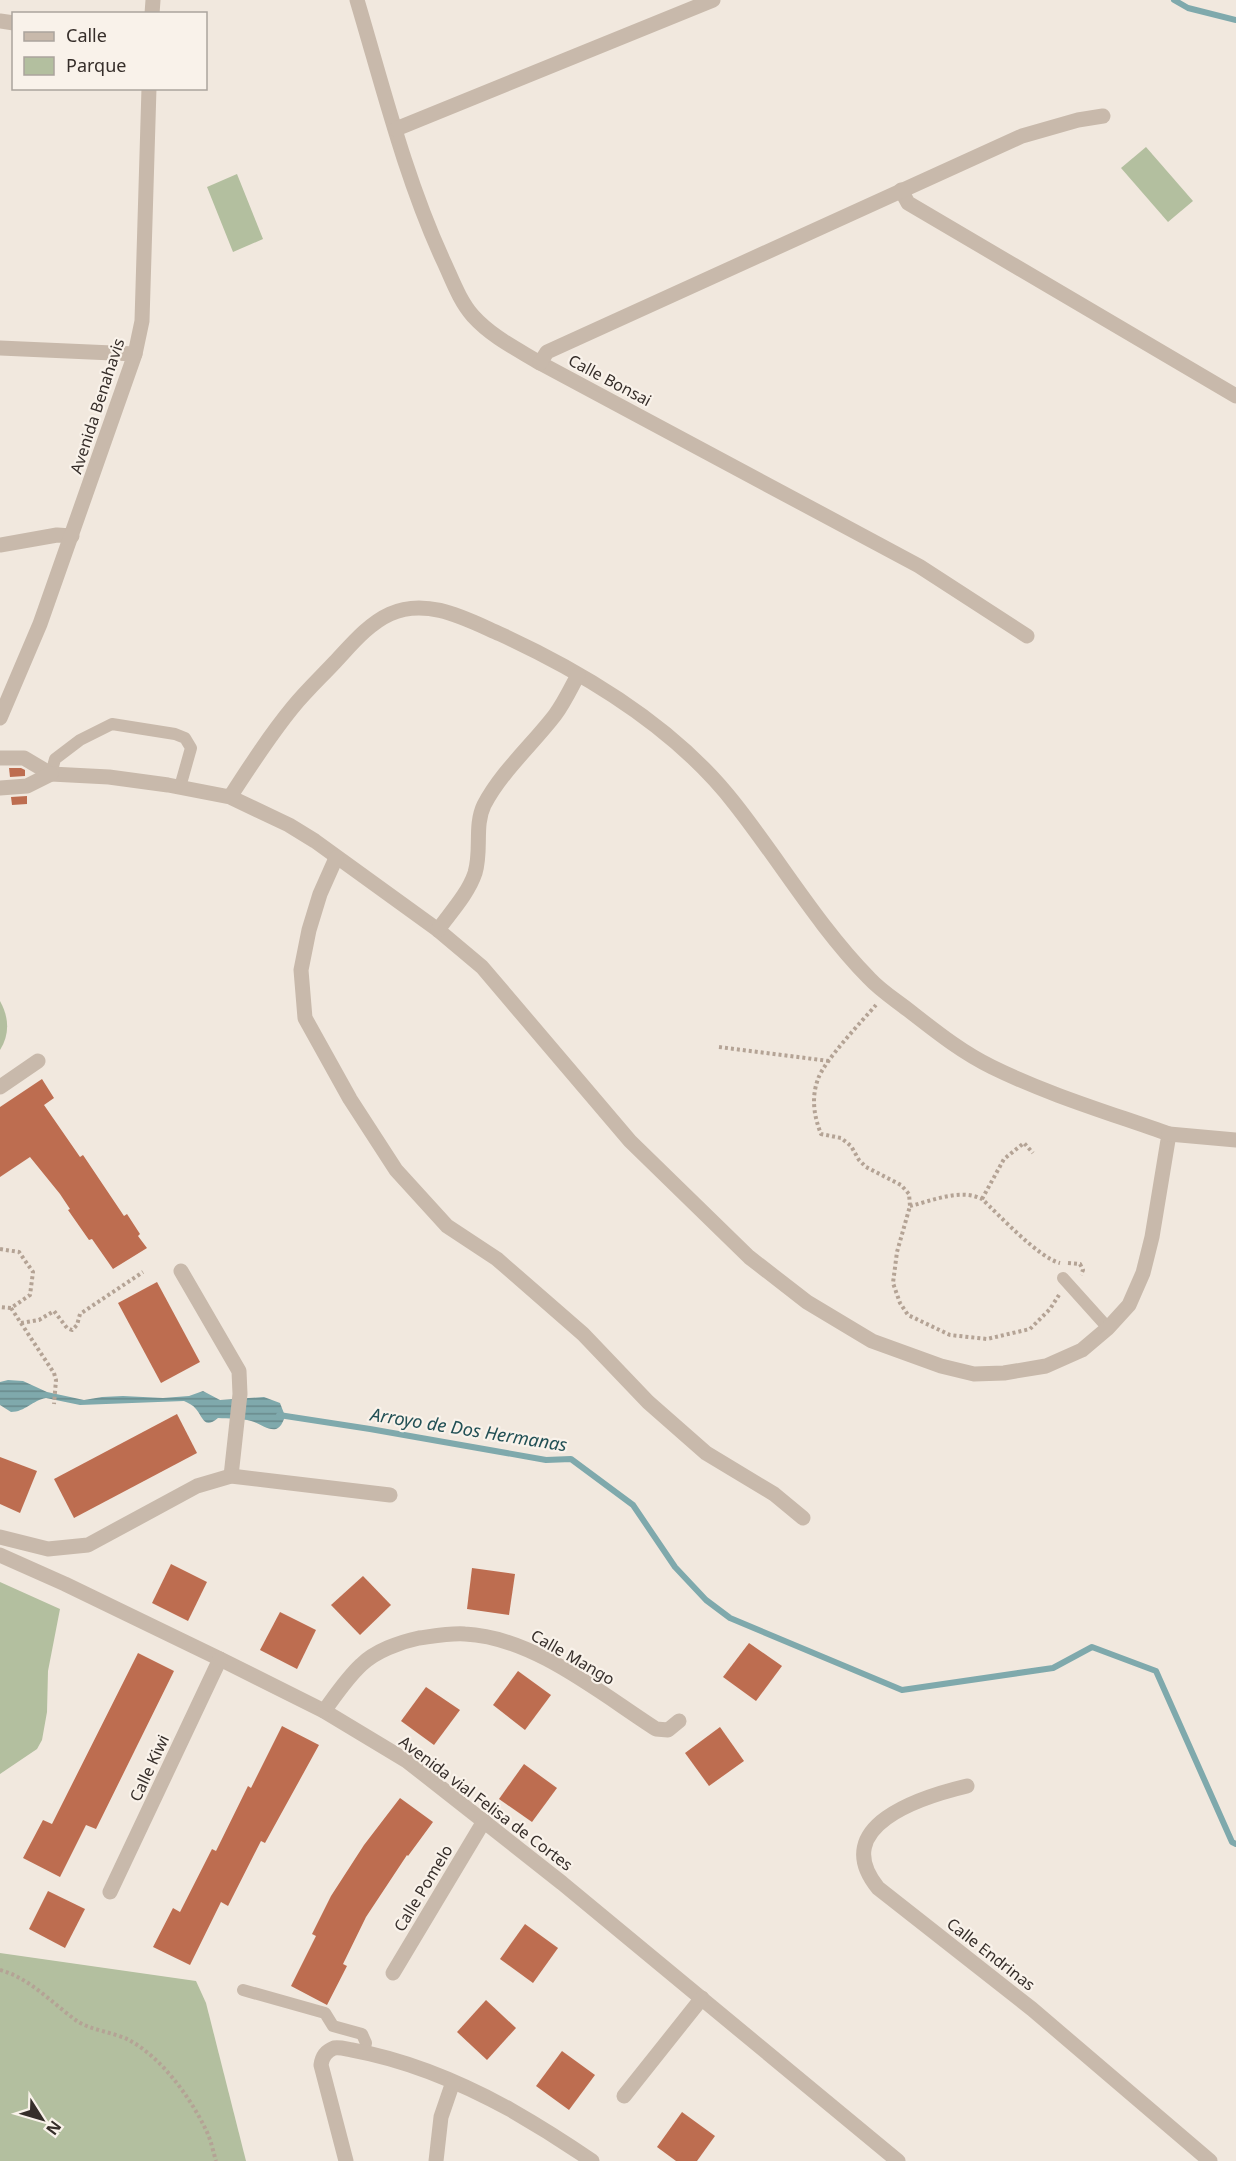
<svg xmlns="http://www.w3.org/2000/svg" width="1236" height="2161" viewBox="0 0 1236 2161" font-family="'Noto Sans',sans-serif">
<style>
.green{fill:#b3bf9f}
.water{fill:url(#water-rules)}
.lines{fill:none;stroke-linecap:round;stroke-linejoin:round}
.stream{stroke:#7fa9ac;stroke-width:6}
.building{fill:#bd6d50}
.path{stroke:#b4a395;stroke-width:4;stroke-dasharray:3 3;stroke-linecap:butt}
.lane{stroke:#c8b9ab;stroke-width:12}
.street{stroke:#c8b9ab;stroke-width:15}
.labels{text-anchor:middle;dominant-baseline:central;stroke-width:4.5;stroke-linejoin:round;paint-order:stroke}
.street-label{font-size:16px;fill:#362e2a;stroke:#f9f2ea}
.water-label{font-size:18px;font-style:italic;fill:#225055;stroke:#f9f2ea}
</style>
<defs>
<pattern id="water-rules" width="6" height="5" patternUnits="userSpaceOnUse" patternTransform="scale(1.5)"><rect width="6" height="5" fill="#7fa9ac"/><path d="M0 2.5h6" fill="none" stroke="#698a8c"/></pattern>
</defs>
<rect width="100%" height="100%" fill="#f1e8de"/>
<!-- green -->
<g class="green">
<polygon points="1146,147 1193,201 1168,222 1121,168"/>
<polygon points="237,174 263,239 233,252 207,187"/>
<path d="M0,1001c9,16 10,33 0,49z"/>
<polygon points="0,1582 60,1609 48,1671 47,1712 42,1740 37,1749 0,1774"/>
<polygon points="0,1953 196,1981 206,2003 246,2161 0,2161"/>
</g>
<!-- water -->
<path class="water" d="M8,1380l15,1 24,11 37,8 18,-3 21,-1 40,2 26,-2 14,-5 17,9 44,-3 16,6 5,13c-7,24 -20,9 -34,5 -10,-3 -23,-2 -33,-3 -14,12 -15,-1 -22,-9 -3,-4 -8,-6 -12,-8l-104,4 -34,-7c-13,2 -21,14 -35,14l-11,-7v-23z"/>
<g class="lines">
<!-- stream -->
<g class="stream">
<polyline points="1174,0 1188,8 1236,20"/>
<polyline points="279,1415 370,1429 546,1460 571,1459 633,1505 675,1567 706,1600 730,1618 902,1690 1053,1668 1092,1647 1156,1671 1232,1842 1236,1844"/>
</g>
</g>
<!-- building -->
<g class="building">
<polygon points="9,768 21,768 25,770 25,776 10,777"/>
<polygon points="27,796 27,804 12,805 11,797"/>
<polygon points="42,1079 54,1098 44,1105 80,1157 83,1155 124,1216 127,1214 140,1234 138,1236 147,1248 113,1269 92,1239 89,1240 68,1210 70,1209 60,1194 30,1157 0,1177 0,1107"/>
<polygon points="157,1282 200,1362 161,1383 118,1303"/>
<polygon points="177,1414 197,1453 74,1518 54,1479"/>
<polygon points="0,1457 37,1471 20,1513 0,1504"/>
<polygon points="171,1564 207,1582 188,1621 152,1603"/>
<polygon points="472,1568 515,1574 509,1615 467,1609"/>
<polygon points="363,1576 391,1605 360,1635 331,1605"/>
<polygon points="280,1612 316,1630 297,1669 260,1650"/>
<polygon points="749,1643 782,1666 756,1701 723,1677"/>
<polygon points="138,1653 174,1671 96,1829 86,1825 60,1877 23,1858 43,1820 52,1824"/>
<polygon points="518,1671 551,1695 525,1730 493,1705"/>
<polygon points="426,1687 460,1710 434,1745 401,1721"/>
<polygon points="282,1726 319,1745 265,1843 261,1841 228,1906 221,1902 190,1965 153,1947 173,1908 180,1912 212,1849 216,1851 248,1786 251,1788"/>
<polygon points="720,1727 744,1761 709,1786 685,1753"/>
<polygon points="524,1764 557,1788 532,1822 499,1799"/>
<polygon points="400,1798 433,1822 408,1856 407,1855 366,1917 343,1964 347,1966 327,2005 291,1986 316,1936 312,1934 331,1896 364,1845"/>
<polygon points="48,1891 85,1909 65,1948 29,1929"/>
<polygon points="525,1924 558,1948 533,1983 500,1959"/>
<polygon points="486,2000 516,2028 487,2060 457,2032"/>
<polygon points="562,2051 595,2075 569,2110 536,2086"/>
<polygon points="682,2112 715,2136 697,2161 676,2161 657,2147"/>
</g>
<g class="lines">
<!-- path -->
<g class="path">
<path d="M876,1005c-14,16 -52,56 -58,74 -7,19 -4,37 3,55l20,4 10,8 8,14 7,7 35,18 8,9 1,12 -13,46 -4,31 7,20 8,12 42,20 37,4 43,-10 20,-20 9,-14"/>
<polyline points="719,1047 829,1061"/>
<polyline points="982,1199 1004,1159 1024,1143 1033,1153"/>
<path d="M910,1206c22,-5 50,-18 72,-7 17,16 57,59 78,64"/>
<polyline points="0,1249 19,1252 33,1272 30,1295 11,1308 0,1307"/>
<polyline points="1068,1263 1080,1264 1083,1270 1081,1275"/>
<polyline points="11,1308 54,1373 56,1380 54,1404"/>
<polyline points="21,1323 39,1320 54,1311 67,1328 72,1330 77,1325 80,1314 143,1272"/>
<path d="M0,1970c30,8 53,34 77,51 13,9 36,11 52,19 33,18 61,57 77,90 5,10 7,21 10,31"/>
</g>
<!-- lane -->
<g class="lane">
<polyline points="51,774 55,759 80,740 112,724 175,734 185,738 191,748 180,787"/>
<polyline points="1063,1278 1108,1328"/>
<polyline points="243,1990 325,2013 333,2026 362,2034 366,2043 364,2052"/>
</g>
<!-- street -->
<g class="street">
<path d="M357,0c26,87 48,177 86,260 9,19 16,40 30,56 19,21 44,33 67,47l379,203 108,70"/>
<polyline points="152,14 153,0"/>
<polyline points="0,21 14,23"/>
<polyline points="396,129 713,0"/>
<polyline points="901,190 908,203 1236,396"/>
<polyline points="0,348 135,354"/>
<polyline points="540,363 547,352 1022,136 1078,120 1103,116"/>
<polyline points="0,545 57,535 72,536"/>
<polyline points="0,718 40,624 135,354 142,321 149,88"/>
<path d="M0,758h24l27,16 58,3 59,8 62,12 59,28 26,16 123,89 44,37 148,174 119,116 58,45 65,39 69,25 33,8 30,-1 42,-7 36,-16 26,-22 21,-23 14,-32 9,-36 17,-103c-59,-21 -120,-39 -177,-67 -31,-15 -58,-37 -85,-58 -13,-10 -27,-19 -38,-31 -51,-52 -89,-117 -134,-174 -58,-75 -150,-131 -235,-170 -34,-15 -73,-37 -110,-20 -22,10 -39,31 -55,48 -14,15 -29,29 -42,45 -23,28 -43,59 -63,90"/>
<polyline points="0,788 27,786 51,774"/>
<polyline points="336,858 320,894 309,930 301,970 305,1018 350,1099 396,1170 447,1226 497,1259 583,1334 648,1402 706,1453 774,1494 803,1518"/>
<path d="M438,930c12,-17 30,-36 37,-57 7,-23 -1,-47 9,-68 18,-34 48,-60 71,-90 9,-12 16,-27 23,-40"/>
<polyline points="0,1087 38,1061"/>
<polyline points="1169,1134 1236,1140"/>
<polyline points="181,1271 239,1371 240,1394 231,1476"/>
<polyline points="0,1537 48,1549 88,1545 197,1486 231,1476 390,1495"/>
<polyline points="0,1555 65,1584 220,1659 324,1711 407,1761 562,1883 898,2161"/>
<path d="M324,1711c11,-15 23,-33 37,-46 14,-14 39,-23 58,-27 15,-2 31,-5 46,-4 68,3 135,59 191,95l12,1 11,-9"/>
<path d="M967,1786c-46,11 -139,40 -89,102l154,121 178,152"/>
<polyline points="110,1892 220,1659"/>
<polyline points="393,1973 484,1821"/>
<polyline points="624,2096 702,1998"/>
<path d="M346,2161l-25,-96c1,-8 5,-14 13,-17 6,-1 12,1 18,2 55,10 110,33 159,60 28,16 55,33 81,51"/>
<polyline points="436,2161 441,2117 453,2082"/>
</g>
</g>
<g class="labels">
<!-- street labels -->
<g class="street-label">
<text transform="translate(610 380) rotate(28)">Calle Bonsai</text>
<text transform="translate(97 406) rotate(-72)">Avenida Benahavis</text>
<text transform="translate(573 1657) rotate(30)">Calle Mango</text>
<text transform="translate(149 1768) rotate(-65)">Calle Kiwi</text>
<text transform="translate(486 1803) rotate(37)">Avenida vial Felisa de Cortes</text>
<text transform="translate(423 1888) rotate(-59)">Calle Pomelo</text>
<text transform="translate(991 1954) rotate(38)">Calle Endrinas</text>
</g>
<!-- water labels -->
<g class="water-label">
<text transform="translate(469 1429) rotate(9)">Arroyo de Dos Hermanas</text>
</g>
</g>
<!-- legend -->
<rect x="12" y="12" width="195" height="78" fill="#f9f2ea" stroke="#aba49d" stroke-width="1.5"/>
<rect x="24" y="32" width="30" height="9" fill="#c8b9ab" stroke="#aba49d" stroke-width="1.5"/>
<text x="66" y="42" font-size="18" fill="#362e2a">Calle</text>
<rect x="24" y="57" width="30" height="18" fill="#b3bf9f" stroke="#aba49d" stroke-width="1.5"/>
<text x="66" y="72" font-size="18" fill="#362e2a">Parque</text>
<!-- north arrow -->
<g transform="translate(42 2119) rotate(127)" stroke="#f9f2ea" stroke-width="4.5" paint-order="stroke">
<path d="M0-4.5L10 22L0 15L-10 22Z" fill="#362e2a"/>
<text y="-9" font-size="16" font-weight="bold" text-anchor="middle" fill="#362e2a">N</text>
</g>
</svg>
